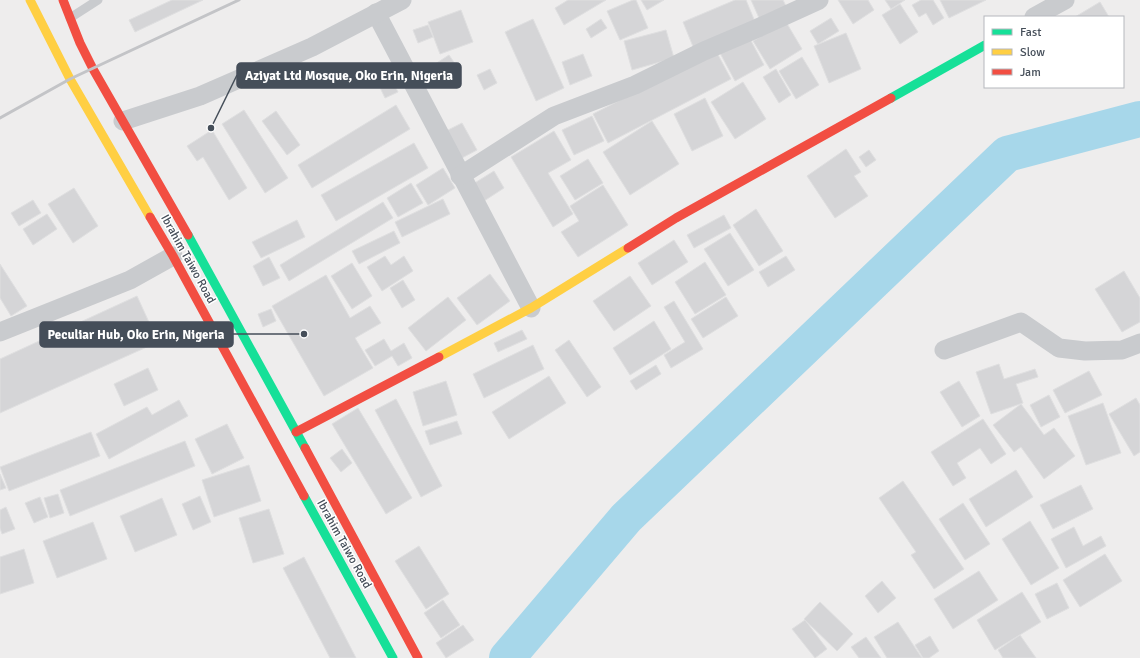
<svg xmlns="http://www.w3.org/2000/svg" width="1140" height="658" viewBox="0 0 1140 658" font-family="Signika,sans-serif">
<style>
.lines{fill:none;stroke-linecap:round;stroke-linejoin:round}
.river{stroke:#a7d7ea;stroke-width:36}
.building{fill:#d5d5d7;stroke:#dfdfe0}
.lane{stroke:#c9cbce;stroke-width:9}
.street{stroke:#c9cbce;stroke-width:19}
.fast{stroke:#16e098;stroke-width:9}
.slow{stroke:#ffcf43;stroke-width:9}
.jam{stroke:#f24e42;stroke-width:9}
.rail{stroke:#c3c4c7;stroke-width:3}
.labels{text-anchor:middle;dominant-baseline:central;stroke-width:3;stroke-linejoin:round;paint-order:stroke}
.street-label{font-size:12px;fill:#454e59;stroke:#fff}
.leader{fill:none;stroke:#454e59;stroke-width:1.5}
.callout-dot{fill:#454e59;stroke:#fff;stroke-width:1.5}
.callout{fill:#454e59;stroke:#454e59;stroke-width:1.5}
.callout-label{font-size:13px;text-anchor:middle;font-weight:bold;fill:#fff}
</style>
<rect width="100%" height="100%" fill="#eeeded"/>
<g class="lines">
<!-- river -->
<polyline class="river" points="507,658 626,518 1007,154 1140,119"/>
</g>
<!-- building -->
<g class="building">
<polygon points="172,0 203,0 135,32 129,20"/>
<polygon points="568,0 606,0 564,25 555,8"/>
<polygon points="633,0 636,0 648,28 620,40 607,11"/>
<polygon points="641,0 664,0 647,10"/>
<polygon points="735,0 746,0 756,24 694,49 683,22"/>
<polygon points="751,0 783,0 786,6 759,18"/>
<polygon points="838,0 868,0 874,10 853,24"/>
<polygon points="885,0 905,0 891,9"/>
<polygon points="921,0 933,0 944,18 933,25 926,13 919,17 912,5"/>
<polygon points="940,0 986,0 949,18"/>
<polygon points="1100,2 1109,17 1075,17"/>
<polygon points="900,4 918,32 900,44 882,15"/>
<polygon points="461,10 473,42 440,54 428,22"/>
<polygon points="831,18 839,31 818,44 810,31"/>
<polygon points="533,19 564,88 536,101 505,32"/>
<polygon points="601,19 607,28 591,38 586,29"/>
<polygon points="786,22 802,49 770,69 753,41"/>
<polygon points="428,25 433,37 418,43 413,30"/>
<polygon points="666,30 674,58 632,70 624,41"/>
<polygon points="846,33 861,69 829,83 814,46"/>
<polygon points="749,37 764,65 735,81 720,53"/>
<polygon points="716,51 731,79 608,143 593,114"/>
<polygon points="583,54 592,76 570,85 562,62"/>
<polygon points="449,55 460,71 443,83 432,66"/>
<polygon points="802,57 819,85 796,99 779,71"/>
<polygon points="386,69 398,92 385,98 374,75"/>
<polygon points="490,69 497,83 484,90 477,75"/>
<polygon points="776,69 791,95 779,103 763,77"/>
<polygon points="743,82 766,119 735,139 711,102"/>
<polygon points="705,98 723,136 692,151 674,114"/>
<polygon points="396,105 410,129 312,188 298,165"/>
<polygon points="244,110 288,178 265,193 222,124"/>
<polygon points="276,111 300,145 287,155 262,121"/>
<polygon points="592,116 604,141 574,155 562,130"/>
<polygon points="652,121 679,164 630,195 603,152"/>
<polygon points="462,123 477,150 460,159 446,131"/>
<polygon points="212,130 247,188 229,200 203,157 197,161 187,146"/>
<polygon points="554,131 571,160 548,173 573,214 553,227 511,157"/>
<polygon points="414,143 428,168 336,221 321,195"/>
<polygon points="846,149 861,172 854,176 868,196 835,218 807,176"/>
<polygon points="869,150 876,160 866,167 859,157"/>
<polygon points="588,159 603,183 575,200 560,176"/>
<polygon points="443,168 455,188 428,205 416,185"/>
<polygon points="494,171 504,188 484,201 473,184"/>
<polygon points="411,183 423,203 398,217 387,198"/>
<polygon points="603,185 628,225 578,257 561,232 579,221 570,206"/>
<polygon points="74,188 98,226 73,243 48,204"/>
<polygon points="443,199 450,214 402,237 395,222"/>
<polygon points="33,200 41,213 19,226 11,213"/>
<polygon points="383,202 393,218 289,281 280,265"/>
<polygon points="756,209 783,251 759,266 733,225"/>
<polygon points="47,214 57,229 33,245 23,229"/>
<polygon points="724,215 731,228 694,248 687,235"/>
<polygon points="297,220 305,237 261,258 252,242"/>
<polygon points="394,231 400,243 359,264 352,251"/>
<polygon points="730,233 754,270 728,286 704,249"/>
<polygon points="674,240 688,262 652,285 638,263"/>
<polygon points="385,256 391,265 404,256 413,271 382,291 367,267"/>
<polygon points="786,256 795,270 768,287 759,272"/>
<polygon points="269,257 280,278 263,286 253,266"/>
<polygon points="705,262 726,295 695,314 675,282"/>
<polygon points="352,263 372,296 352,309 331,276"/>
<polygon points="0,264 27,306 11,316 0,298"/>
<polygon points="1124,271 1140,298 1140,322 1122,332 1095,289"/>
<polygon points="490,274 510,301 477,325 457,298"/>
<polygon points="326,275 350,318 370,306 381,323 355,338 373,368 324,396 272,306"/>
<polygon points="630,276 651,306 614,331 593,301"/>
<polygon points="403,280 415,300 402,308 390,288"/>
<polygon points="137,296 158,342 0,413 0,359"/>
<polygon points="448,297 466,320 426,351 408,328"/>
<polygon points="726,297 738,316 703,338 691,319"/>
<polygon points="674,301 703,349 671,368 664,355 685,342 664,307"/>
<polygon points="271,309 276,321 263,327 258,314"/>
<polygon points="654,321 671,349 630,375 613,348"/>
<polygon points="522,330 527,339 498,352 494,343"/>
<polygon points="384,339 391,351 404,343 412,358 398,366 392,356 375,366 365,350"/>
<polygon points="569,340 601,387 587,397 555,350"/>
<polygon points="533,345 544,369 484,398 473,374"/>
<polygon points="999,364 1004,379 1035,369 1038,377 1016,384 1023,403 991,414 976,372"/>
<polygon points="656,365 661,374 636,390 630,381"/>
<polygon points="148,368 158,390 124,406 114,384"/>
<polygon points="1089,371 1102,395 1065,413 1053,390"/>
<polygon points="549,376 566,403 509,439 492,412"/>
<polygon points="446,381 457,415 423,426 413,392"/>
<polygon points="959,381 980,416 962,427 940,392"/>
<polygon points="1049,395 1060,417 1041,427 1030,405"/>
<polygon points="1136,398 1140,405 1140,452 1134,456 1109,414"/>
<polygon points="396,399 442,486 421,497 375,410"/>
<polygon points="179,400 188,416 109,459 96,434 147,407 152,415"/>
<polygon points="1103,403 1121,453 1086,465 1068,416"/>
<polygon points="1021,404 1044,435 1054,428 1075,456 1044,479 1021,447 1014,452 993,425"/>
<polygon points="358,408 412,498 386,514 332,424"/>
<polygon points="983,419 1006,454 991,464 980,448 957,463 966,478 953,486 931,452"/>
<polygon points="457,421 462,434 430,445 425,431"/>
<polygon points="227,424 244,458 212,474 195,439"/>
<polygon points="91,432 100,456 9,491 0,467"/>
<polygon points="185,441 195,466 70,516 60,490"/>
<polygon points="342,449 352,463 341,472 330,458"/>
<polygon points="249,465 261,501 214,517 202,480"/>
<polygon points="1016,470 1033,497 986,527 969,499"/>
<polygon points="0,474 6,488 0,490"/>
<polygon points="903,481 964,569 934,589 911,555 916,552 879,498"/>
<polygon points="1081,485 1093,509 1053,529 1040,505"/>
<polygon points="58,494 64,513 50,518 44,498"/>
<polygon points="200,496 211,522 193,530 182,504"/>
<polygon points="40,497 48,517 34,523 25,503"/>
<polygon points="162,498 177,535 135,552 120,516"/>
<polygon points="963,503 990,544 965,560 939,519"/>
<polygon points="6,507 15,529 2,534 0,528 0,510"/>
<polygon points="269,509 284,554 253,563 239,518"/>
<polygon points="1030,521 1059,568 1031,585 1002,539"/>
<polygon points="93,522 107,559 57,578 43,541"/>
<polygon points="1074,527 1083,546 1101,536 1106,546 1066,568 1051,539"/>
<polygon points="419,546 449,594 426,609 395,561"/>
<polygon points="24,549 34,583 0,594 0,557"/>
<polygon points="1105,554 1122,581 1080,607 1063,580"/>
<polygon points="304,557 356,658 330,658 283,568"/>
<polygon points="979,571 998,600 953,629 934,599"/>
<polygon points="882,581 896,598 878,613 865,596"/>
<polygon points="1057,583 1069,608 1047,619 1035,594"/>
<polygon points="1022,592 1041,622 995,650 977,620"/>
<polygon points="443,600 460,625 441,638 424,613"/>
<polygon points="820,602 853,634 837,651 804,619"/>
<polygon points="805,620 827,649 815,658 792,629"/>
<polygon points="898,622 922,658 887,658 874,637"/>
<polygon points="463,625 474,640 446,658 436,643"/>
<polygon points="1020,635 1036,658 1003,658 998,650"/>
<polygon points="930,636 939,651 929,658 923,658 915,645"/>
<polygon points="866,637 881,658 859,658 851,647"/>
</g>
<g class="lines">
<!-- lane -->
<polyline class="lane" points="70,18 98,0"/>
<!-- street -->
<g class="street">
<polyline points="376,13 531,308"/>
<polyline points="1034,17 1065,0"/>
<polyline points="123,121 200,96 312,47 402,0"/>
<polyline points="460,176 554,116 635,85 704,51 758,28 819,0"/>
<polyline points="0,332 130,280 173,256"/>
<polyline points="944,350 1021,322 1059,348 1085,351 1122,350 1140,343"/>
</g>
<!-- fast -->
<g class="fast">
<polyline points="891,98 985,45"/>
<polyline points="188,235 305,448"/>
<polyline points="304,496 393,658"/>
</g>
<!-- slow -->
<g class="slow">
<polyline points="30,0 70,79 150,217"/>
<polyline points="439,357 531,308 628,248"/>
</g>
<!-- jam -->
<g class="jam">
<polyline points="63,0 80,43 93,69 188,235"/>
<polyline points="150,217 173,256 304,496"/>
<polyline points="628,248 676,218 891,98"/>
<polyline points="296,432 439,357"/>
<polyline points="305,448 418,658"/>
</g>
<!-- rail -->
<polyline class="rail" points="0,118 70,79 239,0"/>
</g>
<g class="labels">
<!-- street labels -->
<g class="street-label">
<text transform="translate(188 259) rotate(61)">Ibrahim Taiwo Road</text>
<text transform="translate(344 544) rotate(61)">Ibrahim Taiwo Road</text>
</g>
</g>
<!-- callouts -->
<path class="leader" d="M211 128L237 75M304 334L233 334"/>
<g class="callout-dot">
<circle cx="211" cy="128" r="4"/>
<circle cx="304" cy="334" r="4"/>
</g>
<g class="callout">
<rect x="237" y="63" width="224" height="25" rx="4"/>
<rect x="40" y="322" width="193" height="25" rx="4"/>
</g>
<g class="callout-label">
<text x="349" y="80">Aziyat Ltd Mosque, Oko Erin, Nigeria</text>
<text x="136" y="339">Peculiar Hub, Oko Erin, Nigeria</text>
</g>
<!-- legend -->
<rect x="984" y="16" width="140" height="72" fill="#ffffff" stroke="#b5b8bd"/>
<rect x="992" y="29" width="20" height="6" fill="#16e098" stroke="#b5b8bd"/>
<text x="1020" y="36" font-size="12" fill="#454e59">Fast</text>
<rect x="992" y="49" width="20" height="6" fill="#ffcf43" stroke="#b5b8bd"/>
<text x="1020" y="56" font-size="12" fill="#454e59">Slow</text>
<rect x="992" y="69" width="20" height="6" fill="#f24e42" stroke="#b5b8bd"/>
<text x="1020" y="76" font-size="12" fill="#454e59">Jam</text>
</svg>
